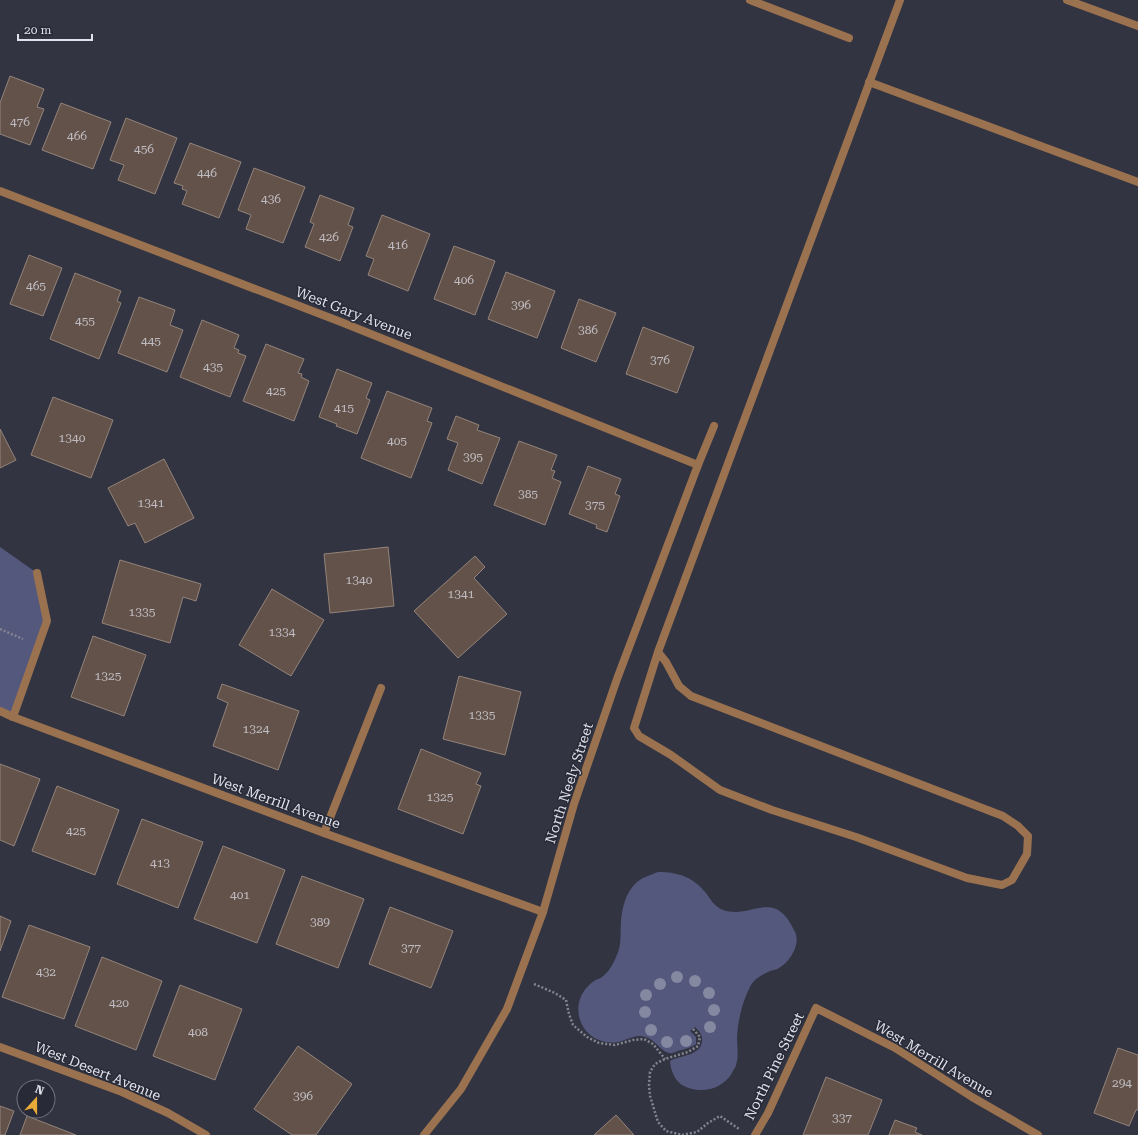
<svg xmlns="http://www.w3.org/2000/svg" width="1138" height="1135" viewBox="0 0 1138 1135" font-family="'Roboto Serif',serif">
<style>
.green{fill:#55587d}
.building{fill:#62524a;stroke:#94847a}
.lines{fill:none;stroke-linecap:round;stroke-linejoin:round}
.path{stroke:#848590;stroke-width:2.5;stroke-dasharray:2 2;stroke-linecap:butt}
.service{stroke:#9a7250;stroke-width:8}
.minor{stroke:#9a7250;stroke-width:8}
.tree{fill:#8488a1}
.labels{text-anchor:middle;dominant-baseline:central;stroke-width:3;stroke-linejoin:round;paint-order:stroke}
.number-label{font-size:12px;fill:#c0bdc2}
.street-label{font-size:14px;fill:#e0e1ea;stroke:#282a37}
</style>
<rect width="100%" height="100%" fill="#323441"/>
<!-- green -->
<g class="green">
<polygon points="0,547 37,573 47,621 13,717 0,711"/>
<path d="M658,872c20,0 35,5 48,21 5,7 8,13 17,17 30,10 51,-24 72,22 6,12 -5,30 -16,36 -3,2 -7,2 -11,4 -7,3 -15,8 -18,15 -8,15 -12,34 -13,50 0,9 2,19 -1,28 0,2 -3,5 -4,8 -10,17 -33,22 -50,12 -8,-6 -11,-14 -12,-24l2,-1c11,-5 29,-5 30,-19 1,-6 -3,-10 -7,-14l-5,4 6,6v7c-4,3 -9,4 -14,6 -3,0 -6,2 -9,3 -11,2 -17,-14 -28,-16 -8,-3 -15,1 -23,4 -13,4 -27,0 -36,-10 -13,-17 -9,-38 8,-50 3,-2 6,-2 8,-4 7,-5 11,-13 14,-20 6,-11 4,-23 5,-36 1,-13 5,-29 15,-38 6,-6 15,-8 22,-11z"/>
</g>
<!-- building -->
<g class="building">
<polygon points="10,76 44,89 37,107 44,109 30,145 0,134 0,103"/>
<polygon points="61,103 111,122 93,169 42,150"/>
<polygon points="126,118 177,138 155,194 118,180 124,165 110,160"/>
<polygon points="190,143 241,162 219,218 182,204 187,191 182,189 183,186 174,183"/>
<polygon points="254,168 305,187 283,243 246,229 251,215 238,210"/>
<polygon points="320,195 354,208 348,225 353,227 340,261 305,247 314,224 310,222"/>
<polygon points="382,215 430,234 408,291 368,275 374,259 366,256"/>
<polygon points="454,246 495,261 475,315 434,299"/>
<polygon points="29,255 62,268 43,316 10,304"/>
<polygon points="506,272 555,291 537,338 488,319"/>
<polygon points="75,273 121,291 117,301 121,303 99,359 50,339"/>
<polygon points="139,297 175,310 170,325 183,330 167,372 118,353"/>
<polygon points="579,299 616,313 596,362 561,348"/>
<polygon points="202,320 239,335 234,348 239,350 238,353 246,356 230,397 180,377"/>
<polygon points="643,327 694,347 677,393 626,374"/>
<polygon points="266,344 304,359 298,373 302,374 301,377 309,381 294,421 243,401"/>
<polygon points="337,369 372,383 366,398 370,400 357,434 336,426 337,424 319,417"/>
<polygon points="387,391 432,408 427,421 432,423 411,478 361,458"/>
<polygon points="53,397 113,420 91,478 31,455"/>
<polygon points="456,416 479,425 477,430 500,438 482,484 448,470 458,443 447,439"/>
<polygon points="0,429 16,460 0,468"/>
<polygon points="519,441 557,455 551,470 555,471 552,478 561,482 545,525 494,505"/>
<polygon points="164,459 194,518 145,543 135,523 128,526 108,488"/>
<polygon points="588,466 621,479 615,494 620,496 607,532 596,528 597,525 569,514"/>
<polygon points="388,547 394,606 330,613 324,554"/>
<polygon points="475,556 485,567 474,578 507,614 458,658 414,611"/>
<polygon points="120,560 201,584 196,601 183,597 170,643 102,623"/>
<polygon points="272,589 324,620 291,676 239,645"/>
<polygon points="93,636 146,655 124,716 71,697"/>
<polygon points="459,676 521,692 505,755 443,739"/>
<polygon points="222,684 299,711 278,770 213,746 228,703 217,698"/>
<polygon points="421,749 481,773 476,784 481,786 463,834 398,809"/>
<polygon points="0,764 40,779 14,846 0,840"/>
<polygon points="57,786 119,810 95,875 32,851"/>
<polygon points="142,819 203,842 178,908 117,884"/>
<polygon points="223,846 285,870 257,943 194,919"/>
<polygon points="302,876 364,899 338,968 276,944"/>
<polygon points="390,907 453,931 431,988 369,964"/>
<polygon points="0,916 11,921 0,951"/>
<polygon points="29,925 90,947 64,1019 2,997"/>
<polygon points="102,957 162,981 136,1050 75,1026"/>
<polygon points="180,985 242,1009 215,1080 153,1056"/>
<polygon points="298,1046 352,1084 316,1135 292,1135 254,1109"/>
<polygon points="1118,1048 1138,1055 1138,1110 1136,1110 1129,1126 1094,1113"/>
<polygon points="826,1077 882,1100 868,1135 803,1135"/>
<polygon points="0,1106 14,1111 5,1135 0,1135"/>
<polygon points="616,1115 634,1135 594,1135"/>
<polygon points="27,1116 76,1135 20,1135"/>
<polygon points="895,1120 917,1128 915,1132 922,1135 889,1135"/>
</g>
<g class="lines">
<!-- path -->
<g class="path">
<polyline points="0,629 23,639"/>
<polyline points="534,984 555,993 566,1000 569,1014 573,1025 587,1037 599,1043 615,1045 633,1040 644,1039 653,1044 665,1059"/>
<polyline points="693,1029 700,1037 698,1046 688,1052 665,1059 655,1064 650,1072 649,1085 650,1096 658,1122 666,1131 682,1135 697,1132 708,1123 720,1116 739,1129"/>
</g>
<!-- service -->
<g class="service">
<polyline points="1067,0 1138,26"/>
<polyline points="869,82 1138,182"/>
<polyline points="658,652 666,662 679,686 691,696 1003,816 1018,826 1028,836 1027,854 1012,880 1002,885 967,878 856,837 772,810 720,790 671,755 639,736 634,728 658,652 900,0"/>
</g>
<!-- minor -->
<g class="minor">
<polyline points="750,0 849,38"/>
<polyline points="0,191 341,322 698,465"/>
<polyline points="0,711 13,717 324,833 543,912"/>
<polyline points="13,717 47,621 37,573"/>
<polyline points="324,833 381,688"/>
<polyline points="0,1047 122,1092 168,1113 206,1135"/>
<polyline points="424,1135 461,1089 507,1009 543,912 574,804 617,679 698,465 714,426"/>
<polyline points="755,1135 768,1113 816,1008 895,1048 972,1097 1038,1135"/>
</g>
</g>
<!-- trees -->
<g class="tree">
<circle cx="677" cy="977" r="6"/>
<circle cx="695" cy="981" r="6"/>
<circle cx="660" cy="984" r="6"/>
<circle cx="709" cy="993" r="6"/>
<circle cx="646" cy="995" r="6"/>
<circle cx="714" cy="1010" r="6"/>
<circle cx="645" cy="1012" r="6"/>
<circle cx="710" cy="1027" r="6"/>
<circle cx="651" cy="1030" r="6"/>
<circle cx="686" cy="1041" r="6"/>
<circle cx="667" cy="1042" r="6"/>
</g>
<g class="labels">
<!-- number labels -->
<g class="number-label">
<text x="20" y="122">476</text>
<text x="77" y="136">466</text>
<text x="144" y="149">456</text>
<text x="207" y="173">446</text>
<text x="271" y="199">436</text>
<text x="329" y="237">426</text>
<text x="398" y="245">416</text>
<text x="464" y="280">406</text>
<text x="36" y="286">465</text>
<text x="521" y="305">396</text>
<text x="85" y="321">455</text>
<text x="588" y="330">386</text>
<text x="151" y="341">445</text>
<text x="660" y="360">376</text>
<text x="213" y="367">435</text>
<text x="276" y="391">425</text>
<text x="344" y="408">415</text>
<text x="72" y="438">1340</text>
<text x="397" y="441">405</text>
<text x="473" y="457">395</text>
<text x="528" y="494">385</text>
<text x="151" y="503">1341</text>
<text x="595" y="505">375</text>
<text x="359" y="580">1340</text>
<text x="461" y="594">1341</text>
<text x="142" y="612">1335</text>
<text x="282" y="632">1334</text>
<text x="108" y="676">1325</text>
<text x="482" y="715">1335</text>
<text x="256" y="729">1324</text>
<text x="440" y="797">1325</text>
<text x="76" y="831">425</text>
<text x="160" y="863">413</text>
<text x="240" y="895">401</text>
<text x="320" y="922">389</text>
<text x="411" y="948">377</text>
<text x="46" y="972">432</text>
<text x="119" y="1003">420</text>
<text x="198" y="1032">408</text>
<text x="1122" y="1083">294</text>
<text x="303" y="1096">396</text>
<text x="842" y="1118">337</text>
</g>
<!-- street labels -->
<g class="street-label">
<text transform="translate(354 313) rotate(21)">West Gary Avenue</text>
<text transform="translate(569 783) rotate(-72)">North Neely Street</text>
<text transform="translate(276 801) rotate(20)">West Merrill Avenue</text>
<text transform="translate(934 1059) rotate(31)">West Merrill Avenue</text>
<text transform="translate(774 1066) rotate(-64)">North Pine Street</text>
<text transform="translate(98 1071) rotate(22)">West Desert Avenue</text>
</g>
</g>
<!-- north arrow -->
<g transform="translate(36 1099) rotate(21)"><circle r="19" fill="#282a37" stroke="#72737f"/>
<path d="M0-3L7 15L0 10L-7 15Z" fill="#e8ab37"/>
<text y="-6" font-size="11" font-weight="bold" text-anchor="middle" fill="#e0e1ea">N</text>
</g>
<!-- scale -->
<path d="M18 34v6h74v-6" fill="none" stroke="#e0e1ea" stroke-width="2"/>
<text x="24" y="34" font-size="12" fill="#e0e1ea" stroke="#282a37" stroke-width="3" paint-order="stroke">20 m</text>
</svg>
